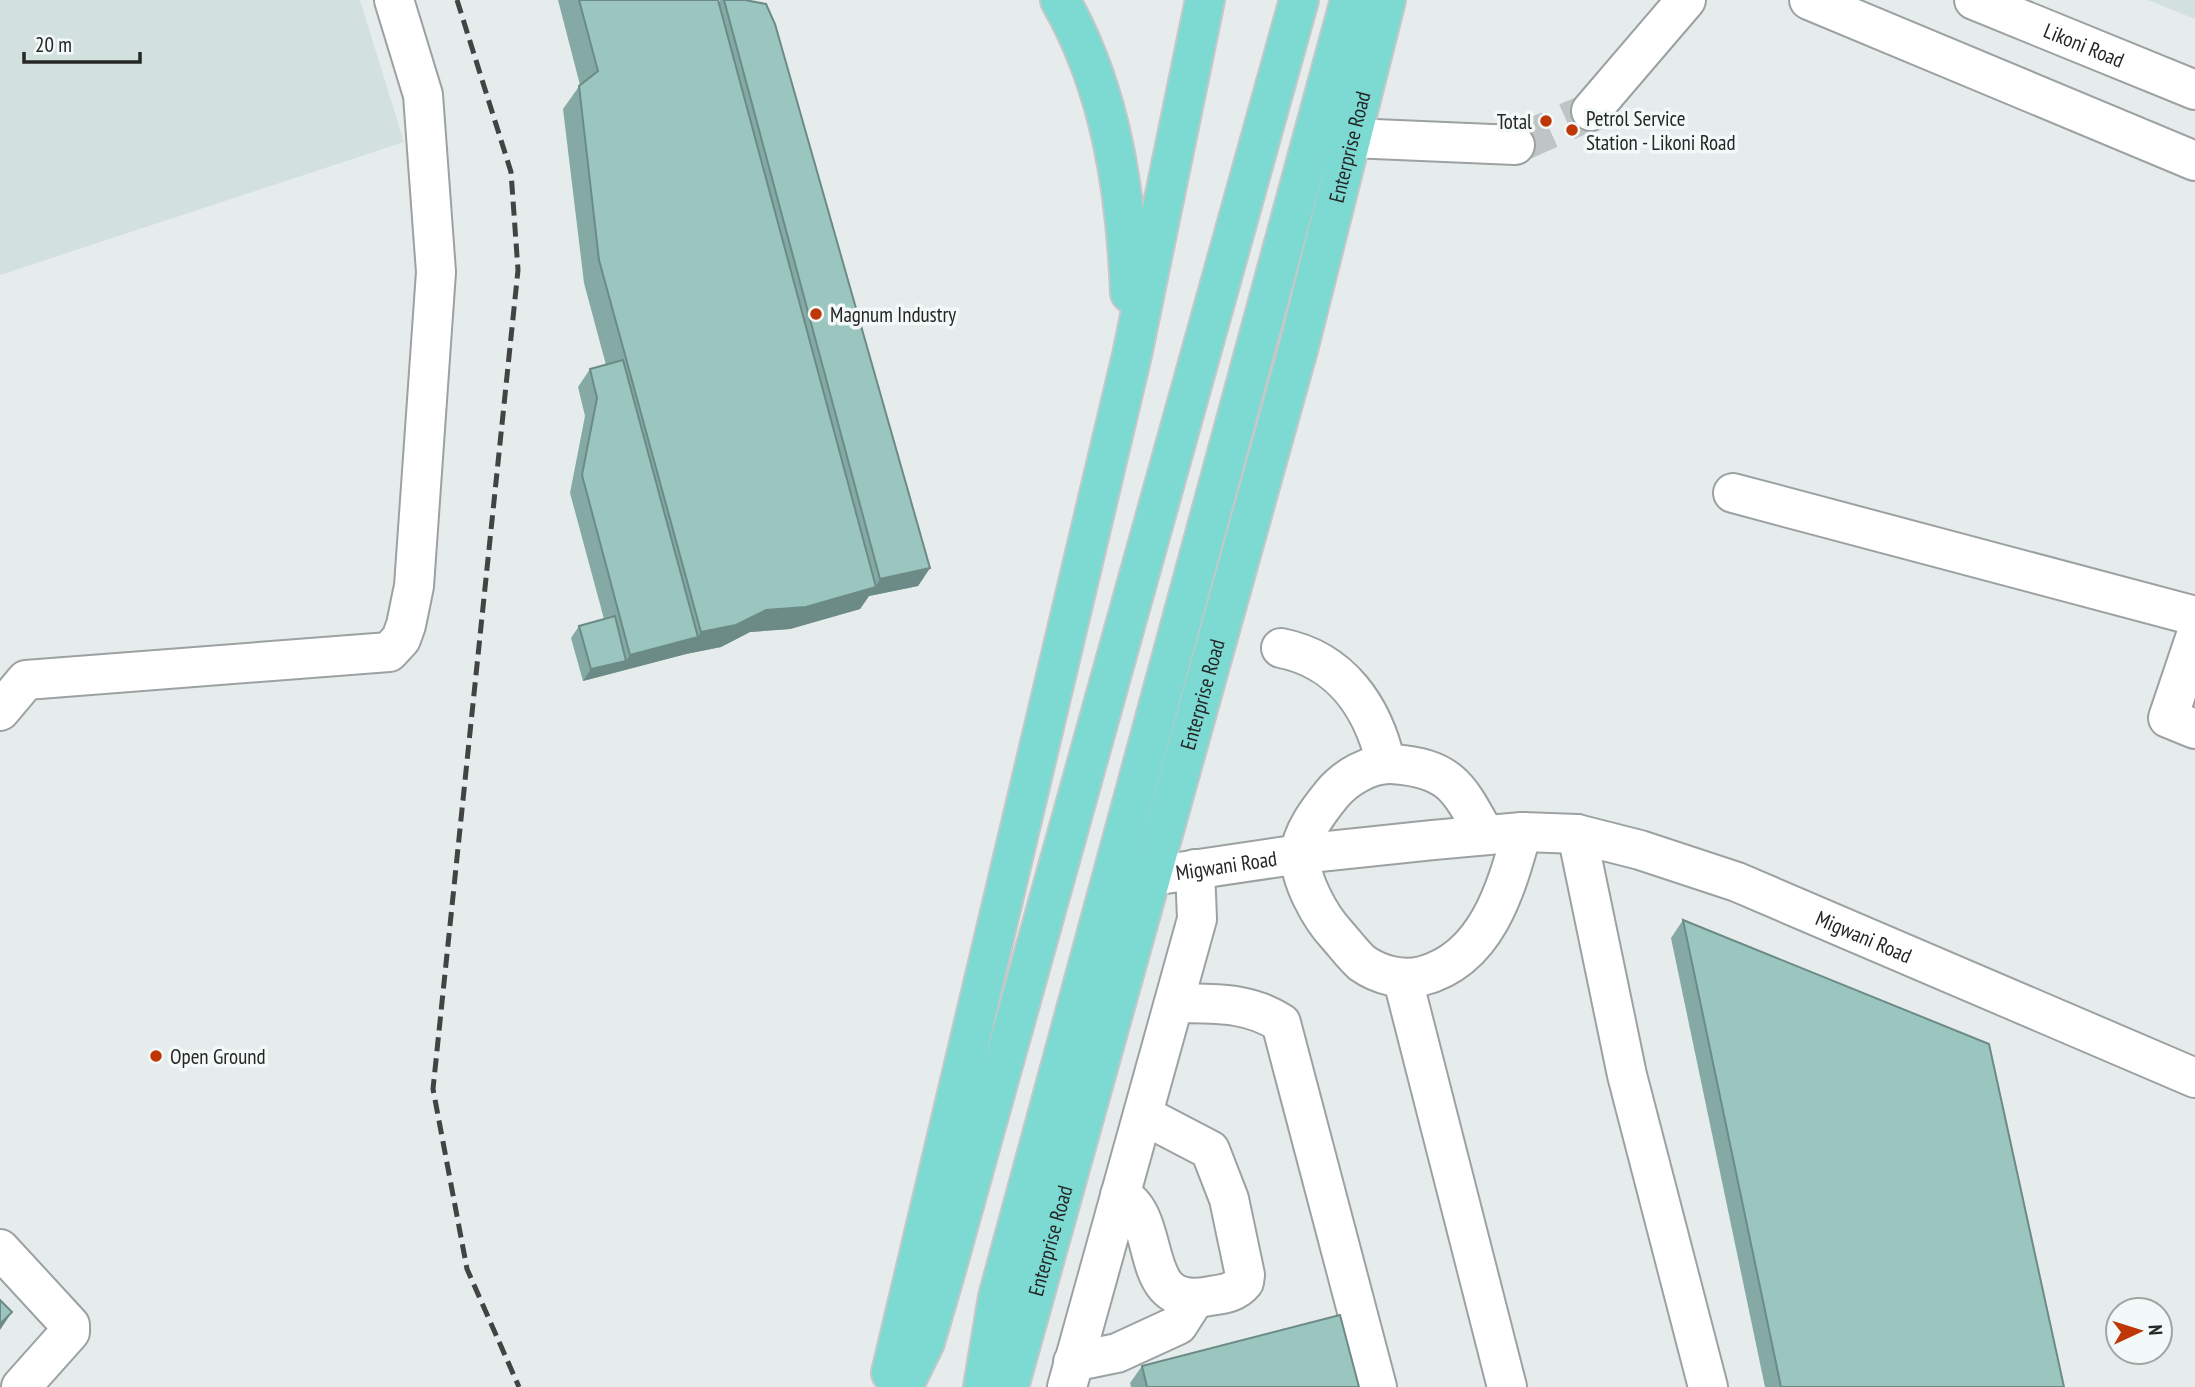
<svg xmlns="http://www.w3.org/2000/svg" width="2195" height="1387" viewBox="0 0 2195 1387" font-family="'PT Sans Narrow',sans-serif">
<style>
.built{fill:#d2e1de}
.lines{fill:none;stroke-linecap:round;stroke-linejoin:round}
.minor-tunnel{stroke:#bfc5c4;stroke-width:38;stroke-dasharray:38 19;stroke-linecap:butt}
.minor-casing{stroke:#9ca1a1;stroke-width:42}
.major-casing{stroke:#c6c7c7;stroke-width:42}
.minor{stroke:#fff;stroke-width:38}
.major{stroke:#7cdad3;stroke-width:38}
.rail{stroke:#424443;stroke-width:5;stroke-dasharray:14 7;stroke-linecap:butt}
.wall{fill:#85aaa5}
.shaded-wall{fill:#6c8b86}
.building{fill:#9bc6c0;stroke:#6c8b86;stroke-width:2}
.poi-dot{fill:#bf3707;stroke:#f3f9f8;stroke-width:2.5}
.labels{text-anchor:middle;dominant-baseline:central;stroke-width:7;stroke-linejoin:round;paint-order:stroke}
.street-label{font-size:21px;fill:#252726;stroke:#f3f9f8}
.poi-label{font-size:21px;fill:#252726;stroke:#f3f9f8;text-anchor:start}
</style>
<rect width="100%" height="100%" fill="#e6eceb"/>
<!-- built -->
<g class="built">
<polygon points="0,0 360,0 404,142 0,275"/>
<polygon points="2148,0 2195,0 2195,19"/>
</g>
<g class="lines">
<!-- minor-tunnel -->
<polyline class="minor-tunnel" points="1515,145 1591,111"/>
<!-- minor casing -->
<g class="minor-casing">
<g id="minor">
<polyline points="1809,0 2195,161"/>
<path id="s1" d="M1974,0l221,90"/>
<polyline points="1591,111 1686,0"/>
<polyline points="1351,138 1515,145"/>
<polyline points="1733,493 2195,616"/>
<polyline points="2195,638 2168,718 2195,729"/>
<path d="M1281,648c60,12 92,59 105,116"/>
<polyline points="0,711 26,680 389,652 401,639 406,625 414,586 436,272 423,95 394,0"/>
<polyline points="1577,834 1627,1075 1708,1387"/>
<path d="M1485,835c-26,-47 -34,-67 -93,-71 -22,-1 -47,14 -60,30 -13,16 -31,39 -32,61 0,25 20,62 37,80 8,9 16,20 25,28 17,12 40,18 60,13 65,-17 84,-87 100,-144"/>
<path id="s2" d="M1152,876l148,-22 133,-14 89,-8 55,2 63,16 97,32 458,196"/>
<polyline points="1403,980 1507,1387"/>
<path d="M1174,1003c39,1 73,-2 107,20l96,364"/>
<path d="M1120,1195c46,23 13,117 90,101 13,-2 25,-3 34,-14l1,-7 -16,-76 -19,-49 -67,-35"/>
<polyline points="0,1249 70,1325 70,1332 21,1387"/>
<polyline points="1073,1362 1117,1353 1178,1325 1194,1300"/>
<polyline points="1067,1387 1197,919 1195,869"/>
</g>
</g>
<!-- major casing -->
<g class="major-casing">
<g id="major">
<path d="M1060,0c51,89 66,192 70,293"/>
<polyline points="891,1373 1132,355 1205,0"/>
<polyline points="903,1387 925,1342 946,1270 1299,0"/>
<polyline points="983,1387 998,1297 1350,0"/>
<path id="s3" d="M1009,1387l290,-1041 87,-346"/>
</g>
</g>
<!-- minor -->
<use href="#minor" class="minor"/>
<!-- major -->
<use href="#major" class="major"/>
<!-- rail -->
<polyline class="rail" points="457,0 511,172 518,270 433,1089 467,1269 519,1387"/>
</g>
<!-- wall -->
<g class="wall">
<polygon points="558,0 718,0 719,2 720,0 745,0 930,568 918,586 869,596 860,609 790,629 750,632 721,647 686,654 583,681 571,638 579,626 604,619 570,493 585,416 578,387 590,369 606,365 584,283 563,109 580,85"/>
<polygon points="1683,920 2064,1387 1765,1387 1671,938"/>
<polygon points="1142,1366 1359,1387 1131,1387 1130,1383"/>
</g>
<!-- shaded-wall -->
<g class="shaded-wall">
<polygon points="930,568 918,586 869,596 860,609 790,629 750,632 721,647 686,654 583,681 591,669 626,661 630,655 698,637 701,632 766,610 875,587 880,579"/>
<polygon points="12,1312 0,1330 0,1324"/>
</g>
<!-- building -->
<g class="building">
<polygon points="579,0 718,0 876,587 806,607 766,610 736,625 701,632 599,260 579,86 598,71"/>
<polygon points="724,0 745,0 766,4 775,24 930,568 880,579"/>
<polygon points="623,360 698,637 630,655 582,475 597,398 590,369"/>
<polygon points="615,616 626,661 591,669 579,626"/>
<polygon points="1683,920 1989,1044 2064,1387 1781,1387"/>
<polygon points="0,1300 12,1312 0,1324"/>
<polygon points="1340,1315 1359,1387 1147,1387 1142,1366"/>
</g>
<!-- markers -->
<g class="poi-dot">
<circle cx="1546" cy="121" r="7"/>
<circle cx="1572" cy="130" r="7"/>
<circle cx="816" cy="314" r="7"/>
<circle cx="156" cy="1056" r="7"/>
</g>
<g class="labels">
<!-- street labels -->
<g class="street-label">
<text stroke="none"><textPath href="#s1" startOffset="119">Likoni Road</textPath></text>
<text stroke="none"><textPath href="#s3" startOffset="1286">Enterprise Road</textPath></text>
<text stroke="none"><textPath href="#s3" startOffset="719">Enterprise Road</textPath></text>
<text stroke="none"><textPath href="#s2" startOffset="75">Migwani Road</textPath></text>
<text stroke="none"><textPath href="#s2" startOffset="733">Migwani Road</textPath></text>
<text stroke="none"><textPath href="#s3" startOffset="152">Enterprise Road</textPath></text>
</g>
<!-- poi labels -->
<g class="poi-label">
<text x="1586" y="118">Petrol Service<tspan x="1586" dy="24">Station - Likoni Road</tspan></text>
<text x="1532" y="121" text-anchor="end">Total</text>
<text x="830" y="314">Magnum Industry</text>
<text x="170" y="1056">Open Ground</text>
</g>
</g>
<!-- north arrow -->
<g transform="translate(2139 1331) rotate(86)"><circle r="33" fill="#f3f9f8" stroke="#a1a5a4" stroke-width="2"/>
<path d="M0-5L12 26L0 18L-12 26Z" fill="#bf3707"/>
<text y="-10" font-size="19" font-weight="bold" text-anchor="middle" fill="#252726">N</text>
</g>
<!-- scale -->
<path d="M24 52v10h116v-10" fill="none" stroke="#252726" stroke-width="3.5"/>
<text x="35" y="52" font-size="21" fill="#252726" stroke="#f3f9f8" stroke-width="5" paint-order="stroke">20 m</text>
</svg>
